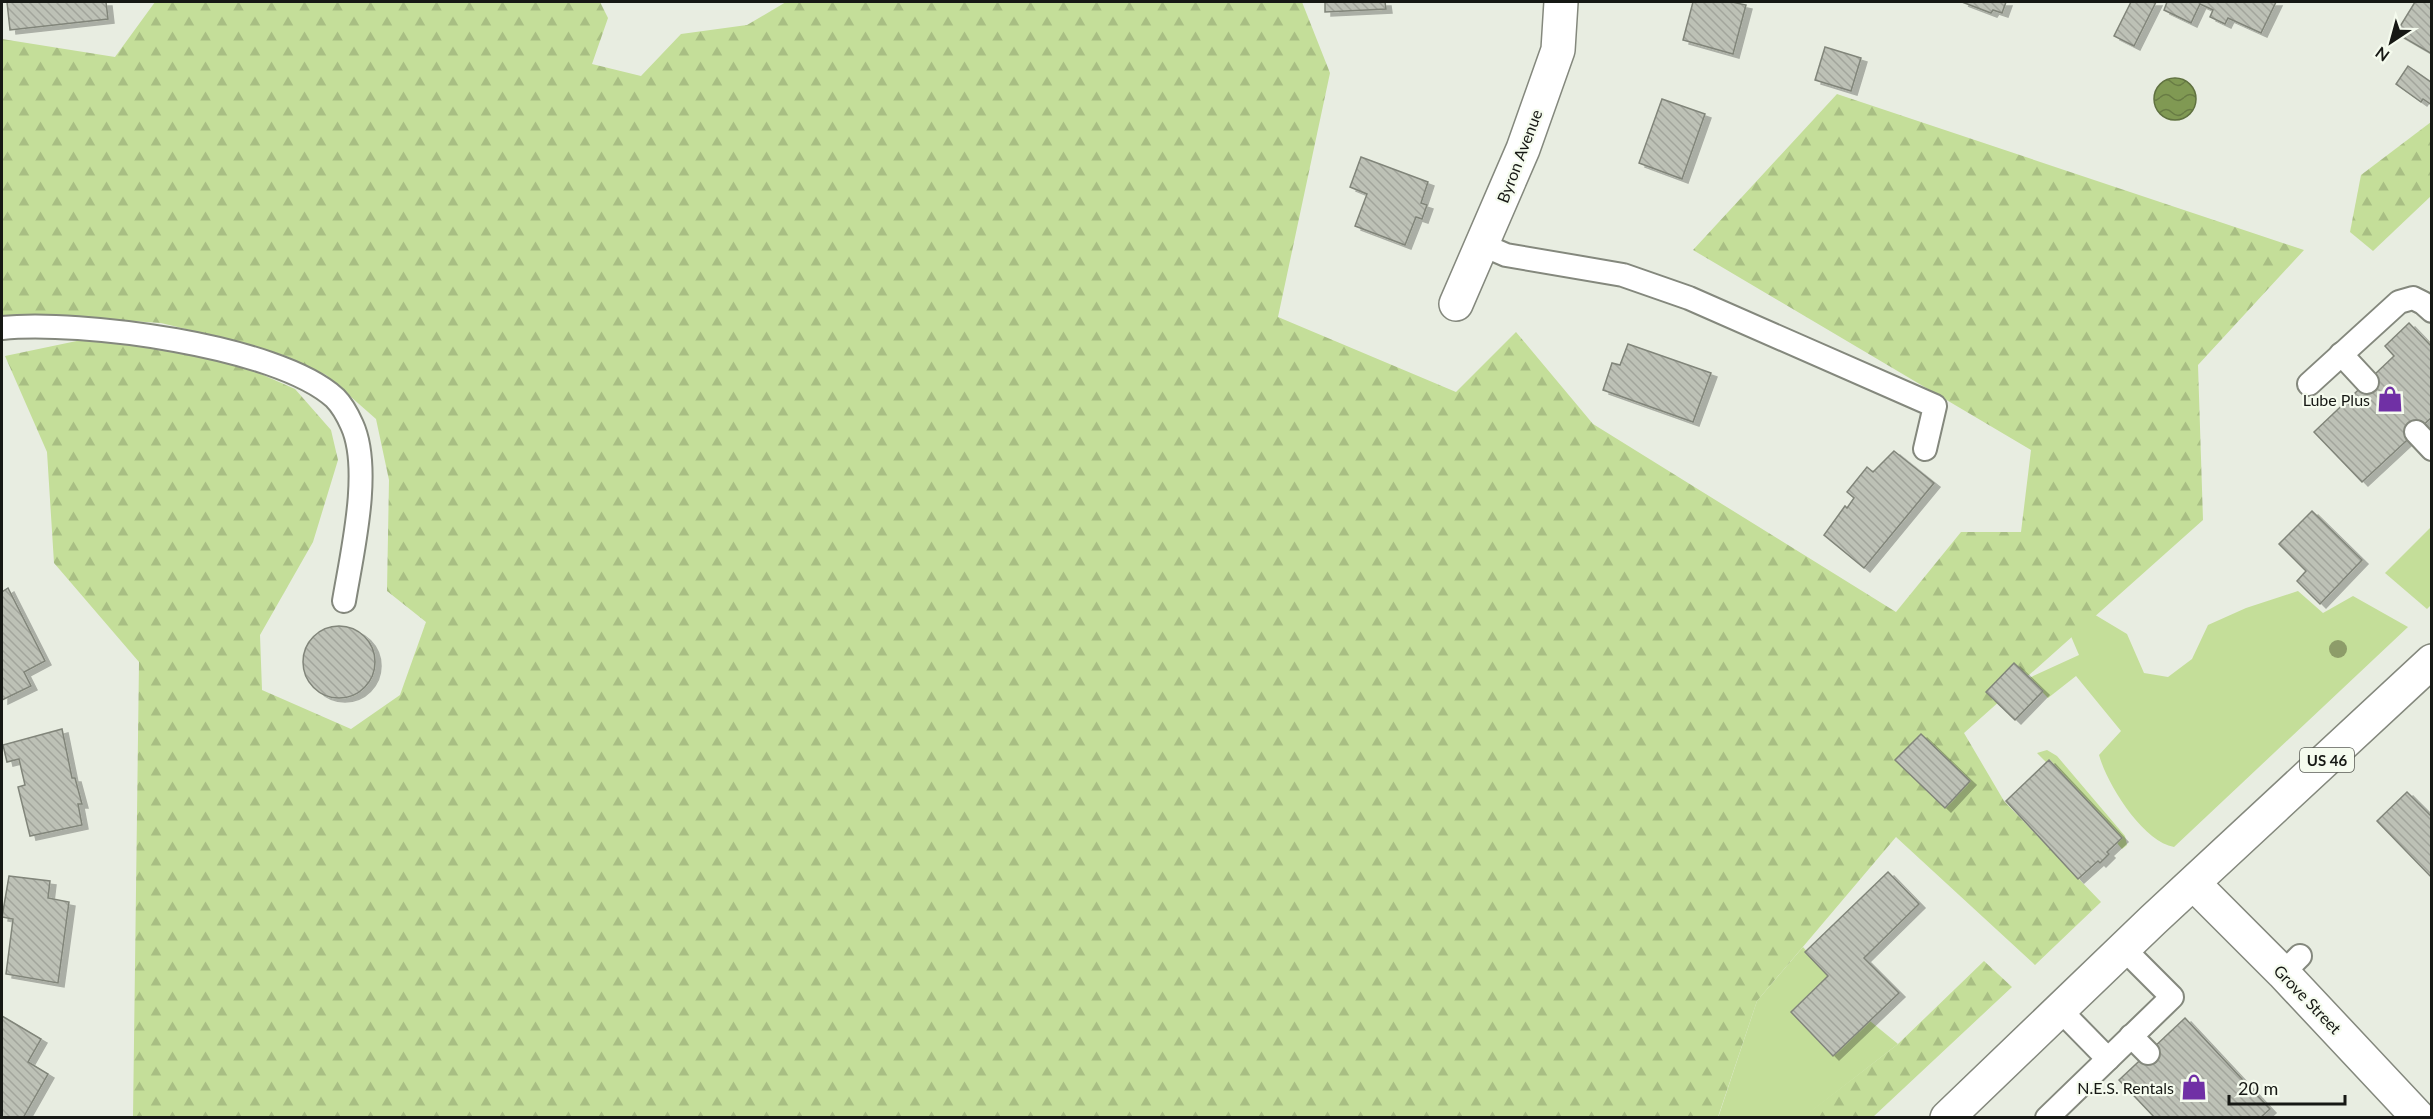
<svg xmlns="http://www.w3.org/2000/svg" width="2433" height="1119" viewBox="0 0 2433 1119" font-family="Lato,sans-serif">
<style>
.green{fill:#c4de99}
.forest{fill:url(#forest-firs)}
.water{fill:url(#water-waves);stroke:#607240;stroke-width:1.5}
.building{fill:url(#building-back-hatch);stroke:#81857a;stroke-width:1.5;filter:url(#shadow)}
.lines{fill:none;stroke-linecap:round;stroke-linejoin:round}
.service-casing{stroke:#84887d;stroke-width:26}
.minor-casing{stroke:#84887d;stroke-width:36}
.primary-casing{stroke:#84887d;stroke-width:36}
.service{stroke:#fff;stroke-width:22}
.minor{stroke:#fff;stroke-width:33}
.primary{stroke:#fff;stroke-width:33}
.tree{fill:#8d9c69}
.labels{text-anchor:middle;dominant-baseline:central;stroke-width:4.5;stroke-linejoin:round;paint-order:stroke}
.shield{fill:#f5fbee;stroke:#595c55;stroke-width:1.5}
.shield-label{font-size:15px;font-weight:bold;fill:#161814}
.street-label{font-size:16px;fill:#161814;stroke:#f5fbee}
.poi-label{font-size:16px;fill:#161814;stroke:#f5fbee;text-anchor:end}
</style>
<defs>
<pattern id="forest-firs" width="22" height="20" patternUnits="userSpaceOnUse" patternTransform="scale(1.5)"><rect width="22" height="20" fill="#c4de99"/><path d="M5 1l3.5 6h-7zM16 11l3.5 6h-7z" fill="#a8be83"/></pattern>
<pattern id="water-waves" width="16" height="10" patternUnits="userSpaceOnUse" patternTransform="scale(1.5)"><rect width="16" height="10" fill="#809953"/><path d="M0 5q4-4 8 0t8 0" fill="none" stroke="#687c44"/></pattern>
<pattern id="building-back-hatch" width="6" height="6" patternUnits="userSpaceOnUse" patternTransform="scale(1.5)"><rect width="6" height="6" fill="#bdc1b6"/><path d="M-1 5l2 2M0 0l6 6M5-1l2 2" fill="none" stroke="#a2a59c"/></pattern>
<filter id="shadow"><feDropShadow dx="6" dy="4" stdDeviation="0" flood-color="#0004"/></filter>
</defs>
<rect width="100%" height="100%" fill="#e8ede1"/>
<!-- green -->
<g class="green">
<polygon points="2431,527 2431,605 2427,609 2385,573"/>
<path d="M2298,591l25,22 30,-17 55,31 -234,220c-31,-5 -67,-63 -75,-92l22,-24 -45,-55 -28,22 -19,-20 50,-23 -12,-28 20,-17 40,24 17,39 24,4 24,-18 16,-34 38,-17z"/>
<polygon points="2047,750 2057,756 2125,836 2127,845 2122,849 2117,843 2122,838 2050,760 2047,763 2037,753"/>
<polygon points="1803,947 1828,976 1791,1012 1833,1056 1870,1021 1898,1044 1804,1117 1718,1118 1757,1001"/>
</g>
<!-- forest -->
<g class="forest">
<polygon points="155,2 600,2 608,18 592,64 641,76 681,34 747,25 786,2 1302,2 1330,73 1278,317 1456,392 1516,332 1593,424 1896,612 1961,532 2021,532 2031,450 1693,250 1837,94 2304,250 2198,365 2203,520 1964,733 2004,801 2101,902 2035,965 1896,837 1757,1001 1718,1117 133,1117 139,662 54,563 47,452 5,356 91,338 172,348 245,367 295,389 331,430 338,460 313,542 260,635 262,690 351,729 400,695 426,622 387,591 389,480 376,419 326,375 286,356 244,343 161,323 58,316 2,318 2,39 115,57"/>
<polygon points="2431,122 2431,196 2373,251 2350,232 2361,175"/>
<polygon points="1984,961 2012,987 1873,1117 1803,1117 1898,1044"/>
</g>
<!-- water -->
<circle class="water" cx="2175" cy="99" r="21"/>
<!-- building -->
<g class="building">
<polygon points="7,2 106,2 108,19 10,30"/>
<polygon points="1325,2 1385,2 1386,9 1325,12"/>
<polygon points="1693,2 1732,2 1746,5 1733,54 1683,40"/>
<polygon points="1962,2 2006,2 2002,13 1993,10 1991,13"/>
<polygon points="2131,2 2156,2 2134,46 2114,36"/>
<polygon points="2167,2 2276,2 2261,33 2228,18 2225,24 2210,17 2213,10 2200,4 2191,23 2164,10"/>
<polygon points="2415,2 2432,2 2432,54 2396,33"/>
<polygon points="1825,47 1861,58 1851,91 1815,80"/>
<polygon points="2408,66 2432,83 2432,105 2423,99 2421,102 2396,84"/>
<polygon points="1662,99 1705,114 1682,179 1639,163"/>
<polygon points="1361,157 1428,182 1421,203 1427,205 1422,219 1416,217 1405,245 1355,226 1367,194 1350,187"/>
<polygon points="2409,323 2432,347 2432,417 2362,482 2314,432 2394,356 2385,346"/>
<polygon points="1628,344 1711,373 1693,422 1603,390 1612,363 1620,365"/>
<polygon points="1894,451 1934,483 1864,568 1824,535 1845,506 1847,508 1854,498 1847,492 1867,467 1873,472"/>
<polygon points="2312,511 2362,560 2320,604 2297,581 2306,571 2279,544"/>
<polygon points="8,588 45,661 24,672 31,686 2,700 2,592"/>
<circle cx="339" cy="662" r="36"/>
<polygon points="2014,663 2043,691 2015,720 1986,692"/>
<polygon points="62,729 72,778 75,778 82,804 78,804 82,825 30,836 18,787 25,785 19,759 7,762 3,745"/>
<polygon points="1921,734 1970,781 1945,808 1895,760"/>
<polygon points="2049,760 2122,838 2107,852 2109,854 2100,863 2098,861 2078,879 2006,801"/>
<polygon points="2407,792 2432,817 2432,878 2377,821"/>
<polygon points="1888,872 1919,904 1864,958 1899,993 1833,1056 1791,1012 1828,976 1805,952"/>
<polygon points="9,876 50,881 48,898 69,902 58,983 6,974 13,919 2,917"/>
<polygon points="2,1016 41,1039 28,1062 48,1074 23,1118 2,1118"/>
<polygon points="2185,1018 2270,1109 2260,1118 2155,1118 2119,1080"/>
</g>
<g class="lines">
<!-- service casing -->
<g class="service-casing">
<g id="service">
<polyline points="1483,245 1506,255 1623,275 1689,298 1935,406 1925,449"/>
<path d="M2,328c77,-8 275,17 333,70 7,7 13,18 17,27 20,44 0,128 -8,176"/>
<polyline points="2341,354 2367,382"/>
<polyline points="2309,384 2399,302 2413,298 2423,303 2432,311"/>
<polyline points="2416,432 2432,449"/>
<polyline points="2283,973 2300,956"/>
<polyline points="2060,1010 2108,1059 2172,997 2124,949"/>
<polyline points="2131,1036 2148,1053"/>
<polyline points="2047,1118 2108,1059"/>
</g>
</g>
<!-- minor casing -->
<g class="minor-casing">
<g id="minor">
<polyline points="1456,304 1523,149 1558,50 1561,2"/>
<polyline points="2194,884 2283,973 2419,1118"/>
</g>
</g>
<!-- primary casing -->
<g class="primary-casing">
<polyline id="primary" points="1947,1118 2153,920 2432,661"/>
</g>
<!-- service -->
<use href="#service" class="service"/>
<!-- minor -->
<use href="#minor" class="minor"/>
<!-- primary -->
<use href="#primary" class="primary"/>
</g>
<!-- trees -->
<circle class="tree" cx="2338" cy="649" r="9"/>
<!-- icons -->
<defs>
<g id="shop-bare" transform="scale(2.07)"><path d="M-5-2.5h2.3a2.7 3.5 0 0 1 5.4 0H5L5.5 6h-11ZM-1.5-2.5h3a1.5 2.3 0 0 0-3 0Z" fill="#7030a5" stroke="#f5fbee" stroke-width="2.5" paint-order="stroke"/></g>
</defs>
<g fill-rule="evenodd">
<use href="#shop-bare" x="2390" y="399"/>
<use href="#shop-bare" x="2194" y="1087"/>
</g>
<g class="labels">
<!-- shield labels -->
<rect class="shield" x="2300" y="748" width="54" height="24" rx="4.5"/>
<g class="shield-label">
<text x="2327" y="760">US 46</text>
</g>
<!-- street labels -->
<g class="street-label">
<text transform="translate(1519 156) rotate(-69)">Byron Avenue</text>
<text transform="translate(2308 999) rotate(46)">Grove Street</text>
</g>
<!-- poi labels -->
<g class="poi-label">
<text x="2370" y="399">Lube Plus</text>
<text x="2174" y="1087">N.E.S. Rentals</text>
</g>
</g>
<!-- border -->
<rect width="2433" height="1119" fill="none" stroke="#161814" stroke-width="6"/>
<!-- north arrow -->
<g transform="translate(2391 42) rotate(216)" stroke="#f5fbee" stroke-width="4.5" paint-order="stroke">
<path d="M0-4.5L10 22L0 15L-10 22Z" fill="#161814"/>
<text y="-9" font-size="16" font-weight="bold" text-anchor="middle" fill="#161814">N</text>
</g>
<!-- scale -->
<path d="M2229 1095v9h116v-9" fill="none" stroke="#161814" stroke-width="3"/>
<text x="2238" y="1095" font-size="18" fill="#161814" stroke="#f5fbee" stroke-width="4.5" paint-order="stroke">20 m</text>
</svg>
